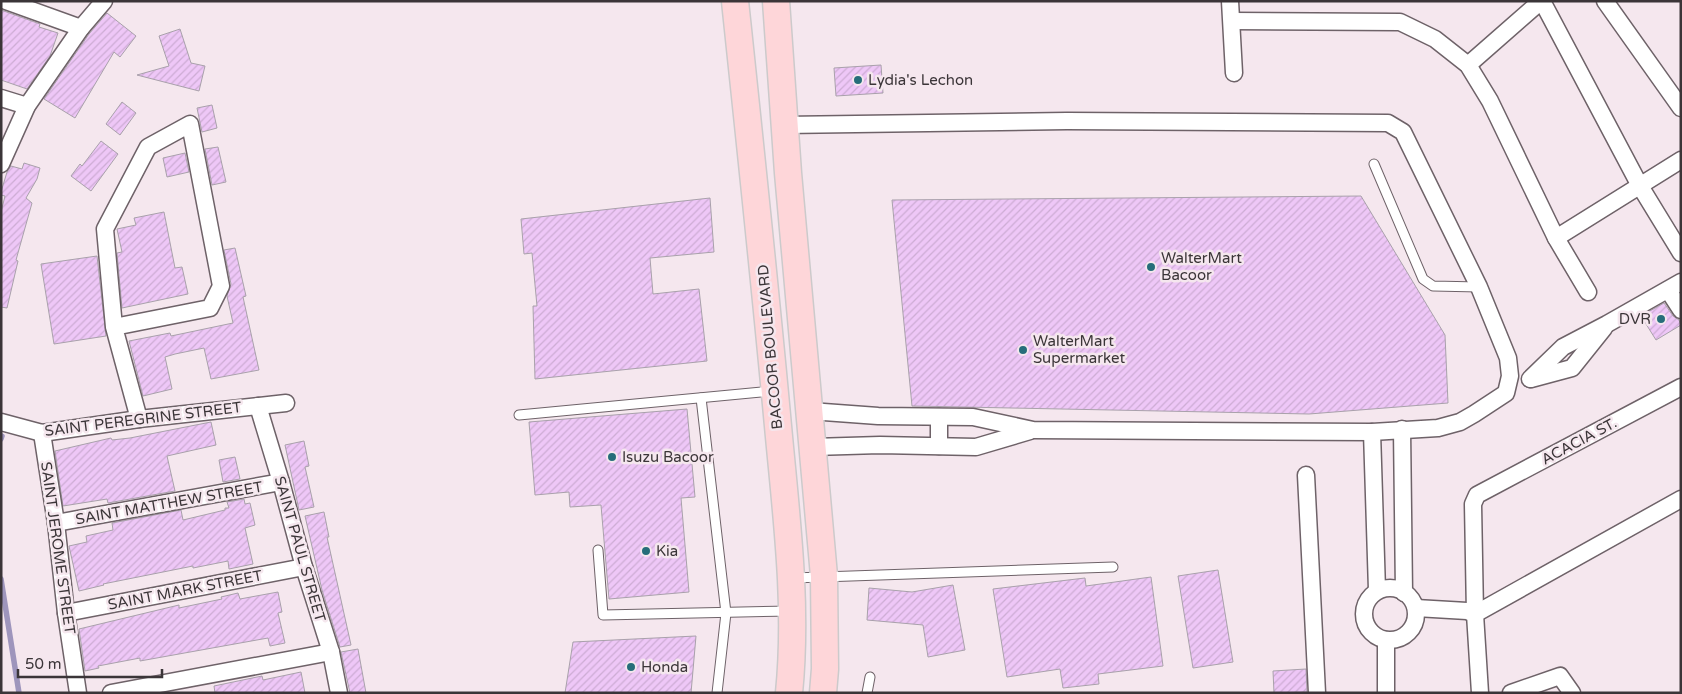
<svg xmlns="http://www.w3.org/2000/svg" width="1682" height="694" viewBox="0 0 1682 694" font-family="'Varela Round',sans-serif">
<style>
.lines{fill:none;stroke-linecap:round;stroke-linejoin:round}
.stream{stroke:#9e95bc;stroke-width:5.5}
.building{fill:url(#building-hatch);stroke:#a9a1ab}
.service-casing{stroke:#6e6268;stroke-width:11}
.minor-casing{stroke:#6e6268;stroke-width:19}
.primary-casing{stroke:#cccacb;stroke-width:29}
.service{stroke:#fff;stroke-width:9}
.minor{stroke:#fff;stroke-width:16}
.primary{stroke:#fed6d9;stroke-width:26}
.poi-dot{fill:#266d7a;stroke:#f5e7ee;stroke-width:2}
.labels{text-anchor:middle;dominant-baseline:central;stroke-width:5;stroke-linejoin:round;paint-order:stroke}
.poi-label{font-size:15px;fill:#3b3538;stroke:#f5e7ee;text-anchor:start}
.street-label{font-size:15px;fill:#3b3538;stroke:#f5e7ee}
</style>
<defs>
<pattern id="building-hatch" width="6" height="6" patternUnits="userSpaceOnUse" patternTransform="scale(1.25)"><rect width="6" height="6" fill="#eec7f7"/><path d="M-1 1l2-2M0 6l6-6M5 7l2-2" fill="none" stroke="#cdacd4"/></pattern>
</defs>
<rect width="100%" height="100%" fill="#f5e7ee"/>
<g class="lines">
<!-- stream -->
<g class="stream">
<polyline points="1,439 2,436"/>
<polyline points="1,579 19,693"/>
</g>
</g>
<!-- building -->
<g class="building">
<polygon points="1,10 40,24 39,27 58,33 50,56 27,89 1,80"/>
<polygon points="107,13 136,36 120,57 114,52 75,118 44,99 89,34"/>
<polygon points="180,29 191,63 205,66 199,91 137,75 169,66 159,36"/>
<polygon points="881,65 883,93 836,96 834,68"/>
<polygon points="122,102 136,113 120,135 106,124"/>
<polygon points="212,105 217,128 202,132 197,108"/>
<polygon points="101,141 118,154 91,191 71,176 80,164 82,166"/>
<polygon points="218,147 226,182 212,185 205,149"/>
<polygon points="185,153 189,172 167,177 163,158"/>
<polygon points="24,163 40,168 37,179 26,198 32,203 16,260 18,261 7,308 1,307 1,212 5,196 1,195 1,192 7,172 11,166 22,169"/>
<polygon points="1361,196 1445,335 1448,403 1309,414 912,406 892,200"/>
<polygon points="710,198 714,252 650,258 653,294 699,289 707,361 535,379 533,306 537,306 532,253 524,254 521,219"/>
<polygon points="164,212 175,268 182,267 188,294 122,308 117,253 122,252 117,229 136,225 134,218"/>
<polygon points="235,248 246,296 243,297 259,370 211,379 204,348 175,354 165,357 172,389 143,396 129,341 170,333 171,336 233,323 227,296 231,284 224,250"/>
<polygon points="97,256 106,336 54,344 41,264"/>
<polygon points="1664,303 1673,316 1679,320 1681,325 1656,340 1641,316"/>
<polygon points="687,409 695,497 681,498 689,592 609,599 601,505 570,507 569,492 535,495 529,422"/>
<polygon points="211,422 216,445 167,456 175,491 108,503 107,499 63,506 55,451 111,438 112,440 130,438"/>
<polygon points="304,441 309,466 305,467 314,507 299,510 285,445"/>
<polygon points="235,457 240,479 223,482 219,460"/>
<polygon points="244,499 245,504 250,503 255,525 245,528 253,564 229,569 228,561 193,568 193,566 103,584 104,585 79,591 69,546 87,542 86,536 113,530 112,523 181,510 183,520 225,510 225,508 229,508 227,502"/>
<polygon points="324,512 329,537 327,537 351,645 340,647 322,590 305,516"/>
<polygon points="1218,570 1233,662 1193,668 1178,576"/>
<polygon points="1151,577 1163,666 1098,674 1099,684 1063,688 1060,669 1007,677 993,589 1085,578 1086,586"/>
<polygon points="953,585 965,650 928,657 923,625 867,620 869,588 912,592"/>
<polygon points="278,592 282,612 278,613 285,643 270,646 268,638 140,661 140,658 98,666 99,668 85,671 79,629 179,605 179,608 222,599 221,597 238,593 240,599"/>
<polygon points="696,636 691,693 565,693 573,642"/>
<polygon points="358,649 366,693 350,693 341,652"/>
<polygon points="1306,669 1307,692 1274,693 1273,671"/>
<polygon points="301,672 305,693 215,693 214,686 262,676 263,680"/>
</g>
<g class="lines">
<!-- service casing -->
<g class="service-casing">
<g id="service">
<polyline points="1374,164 1423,279 1433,286 1479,287"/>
<polyline points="701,398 726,613 717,693"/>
<polyline points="519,415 772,391"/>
<polyline points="598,550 603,615 791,611"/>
<polyline points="793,578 1113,567"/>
<polyline points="867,693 870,677"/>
</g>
</g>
<!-- minor casing -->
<g class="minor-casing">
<g id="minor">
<polyline points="6,1 81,28"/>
<polyline points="1230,1 1234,73"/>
<polyline points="1542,1 1640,186 1681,253"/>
<polyline points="1605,1 1681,108"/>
<polyline points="1232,21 1400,22 1435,39 1468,65 1490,101 1556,238"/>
<polyline points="1468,65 1541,1"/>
<polyline points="1,98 27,106"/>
<polyline points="784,125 1067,121 1388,123 1403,132 1479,287 1508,358 1510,376 1506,393 1474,414 1460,422 1438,428 1372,432 1033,430 973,417 878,416 810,411"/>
<polyline points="1,164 27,106 81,28 104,1"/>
<polyline points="1668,290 1681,310"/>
<polyline points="1588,292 1556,238 1681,160"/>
<polyline points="114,327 210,308 221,286 190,124 148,147 105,229 114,327 139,419"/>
<polyline points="1530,379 1563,347 1607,324 1681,282"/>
<polyline points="1531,379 1572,368 1604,328"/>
<polyline points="258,406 281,482 304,567 331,652 339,693"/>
<polyline points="1,422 42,433 139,419 286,403"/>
<polyline points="1402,429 1404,593"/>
<polyline points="1372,432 1377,590"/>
<polyline points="42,433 56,523 66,613 78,693"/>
<polyline points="939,446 939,417"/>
<polyline points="813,447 880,445 976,447 1030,431"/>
<polyline points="1306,475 1317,693"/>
<polyline points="56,523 281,482"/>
<circle cx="1390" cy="614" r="26"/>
<polyline points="1416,608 1467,611 1475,614 1681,499"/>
<polyline points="66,613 304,567"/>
<polyline points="1386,640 1386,693"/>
<polyline points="111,693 331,652"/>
<polyline points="1480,693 1475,614 1473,504 1477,495 1681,387"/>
<polyline points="1511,693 1560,676 1572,693"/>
</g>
</g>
<!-- primary casing -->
<g class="primary-casing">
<g id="primary">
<path d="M735,1c15,142 30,283 43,425 8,88 20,178 11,267"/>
<polyline points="776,1 788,173 824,576 825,669 823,693"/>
</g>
</g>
<!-- service -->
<use href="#service" class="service"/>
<!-- minor -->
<use href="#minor" class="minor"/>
<!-- primary -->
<use href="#primary" class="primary"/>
</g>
<!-- markers -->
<g class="poi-dot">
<circle cx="858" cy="80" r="5"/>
<circle cx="1151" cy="267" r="5"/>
<circle cx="1661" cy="319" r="5"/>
<circle cx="1023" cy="350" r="5"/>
<circle cx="612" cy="457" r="5"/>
<circle cx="646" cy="551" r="5"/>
<circle cx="631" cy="667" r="5"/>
</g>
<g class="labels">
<!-- poi labels -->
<g class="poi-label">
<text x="868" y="80">Lydia's Lechon</text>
<text x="1161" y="258">WalterMart<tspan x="1161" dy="17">Bacoor</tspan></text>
<text x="1651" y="319" text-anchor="end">DVR</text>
<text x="1033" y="341">WalterMart<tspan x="1033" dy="17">Supermarket</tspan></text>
<text x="622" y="457">Isuzu Bacoor</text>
<text x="656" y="551">Kia</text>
<text x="641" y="667">Honda</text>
</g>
<!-- street labels -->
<g class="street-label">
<text transform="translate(770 347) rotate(-95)">BACOOR BOULEVARD</text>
<text transform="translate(143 419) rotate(-7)">SAINT PEREGRINE STREET</text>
<text transform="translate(1579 441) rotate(-28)">ACACIA ST.</text>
<text transform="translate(169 503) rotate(-10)">SAINT MATTHEW STREET</text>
<text transform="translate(58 548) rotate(82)">SAINT JEROME STREET</text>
<text transform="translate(300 549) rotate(74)">SAINT PAUL STREET</text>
<text transform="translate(185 590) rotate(-11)">SAINT MARK STREET</text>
</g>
</g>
<!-- border -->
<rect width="1682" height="694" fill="none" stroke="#3b3538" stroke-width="5"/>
<!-- scale -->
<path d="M18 669v8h144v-8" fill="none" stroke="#3b3538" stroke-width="2.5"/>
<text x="25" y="669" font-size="15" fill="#3b3538" stroke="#f5e7ee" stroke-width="4" paint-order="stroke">50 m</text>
</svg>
